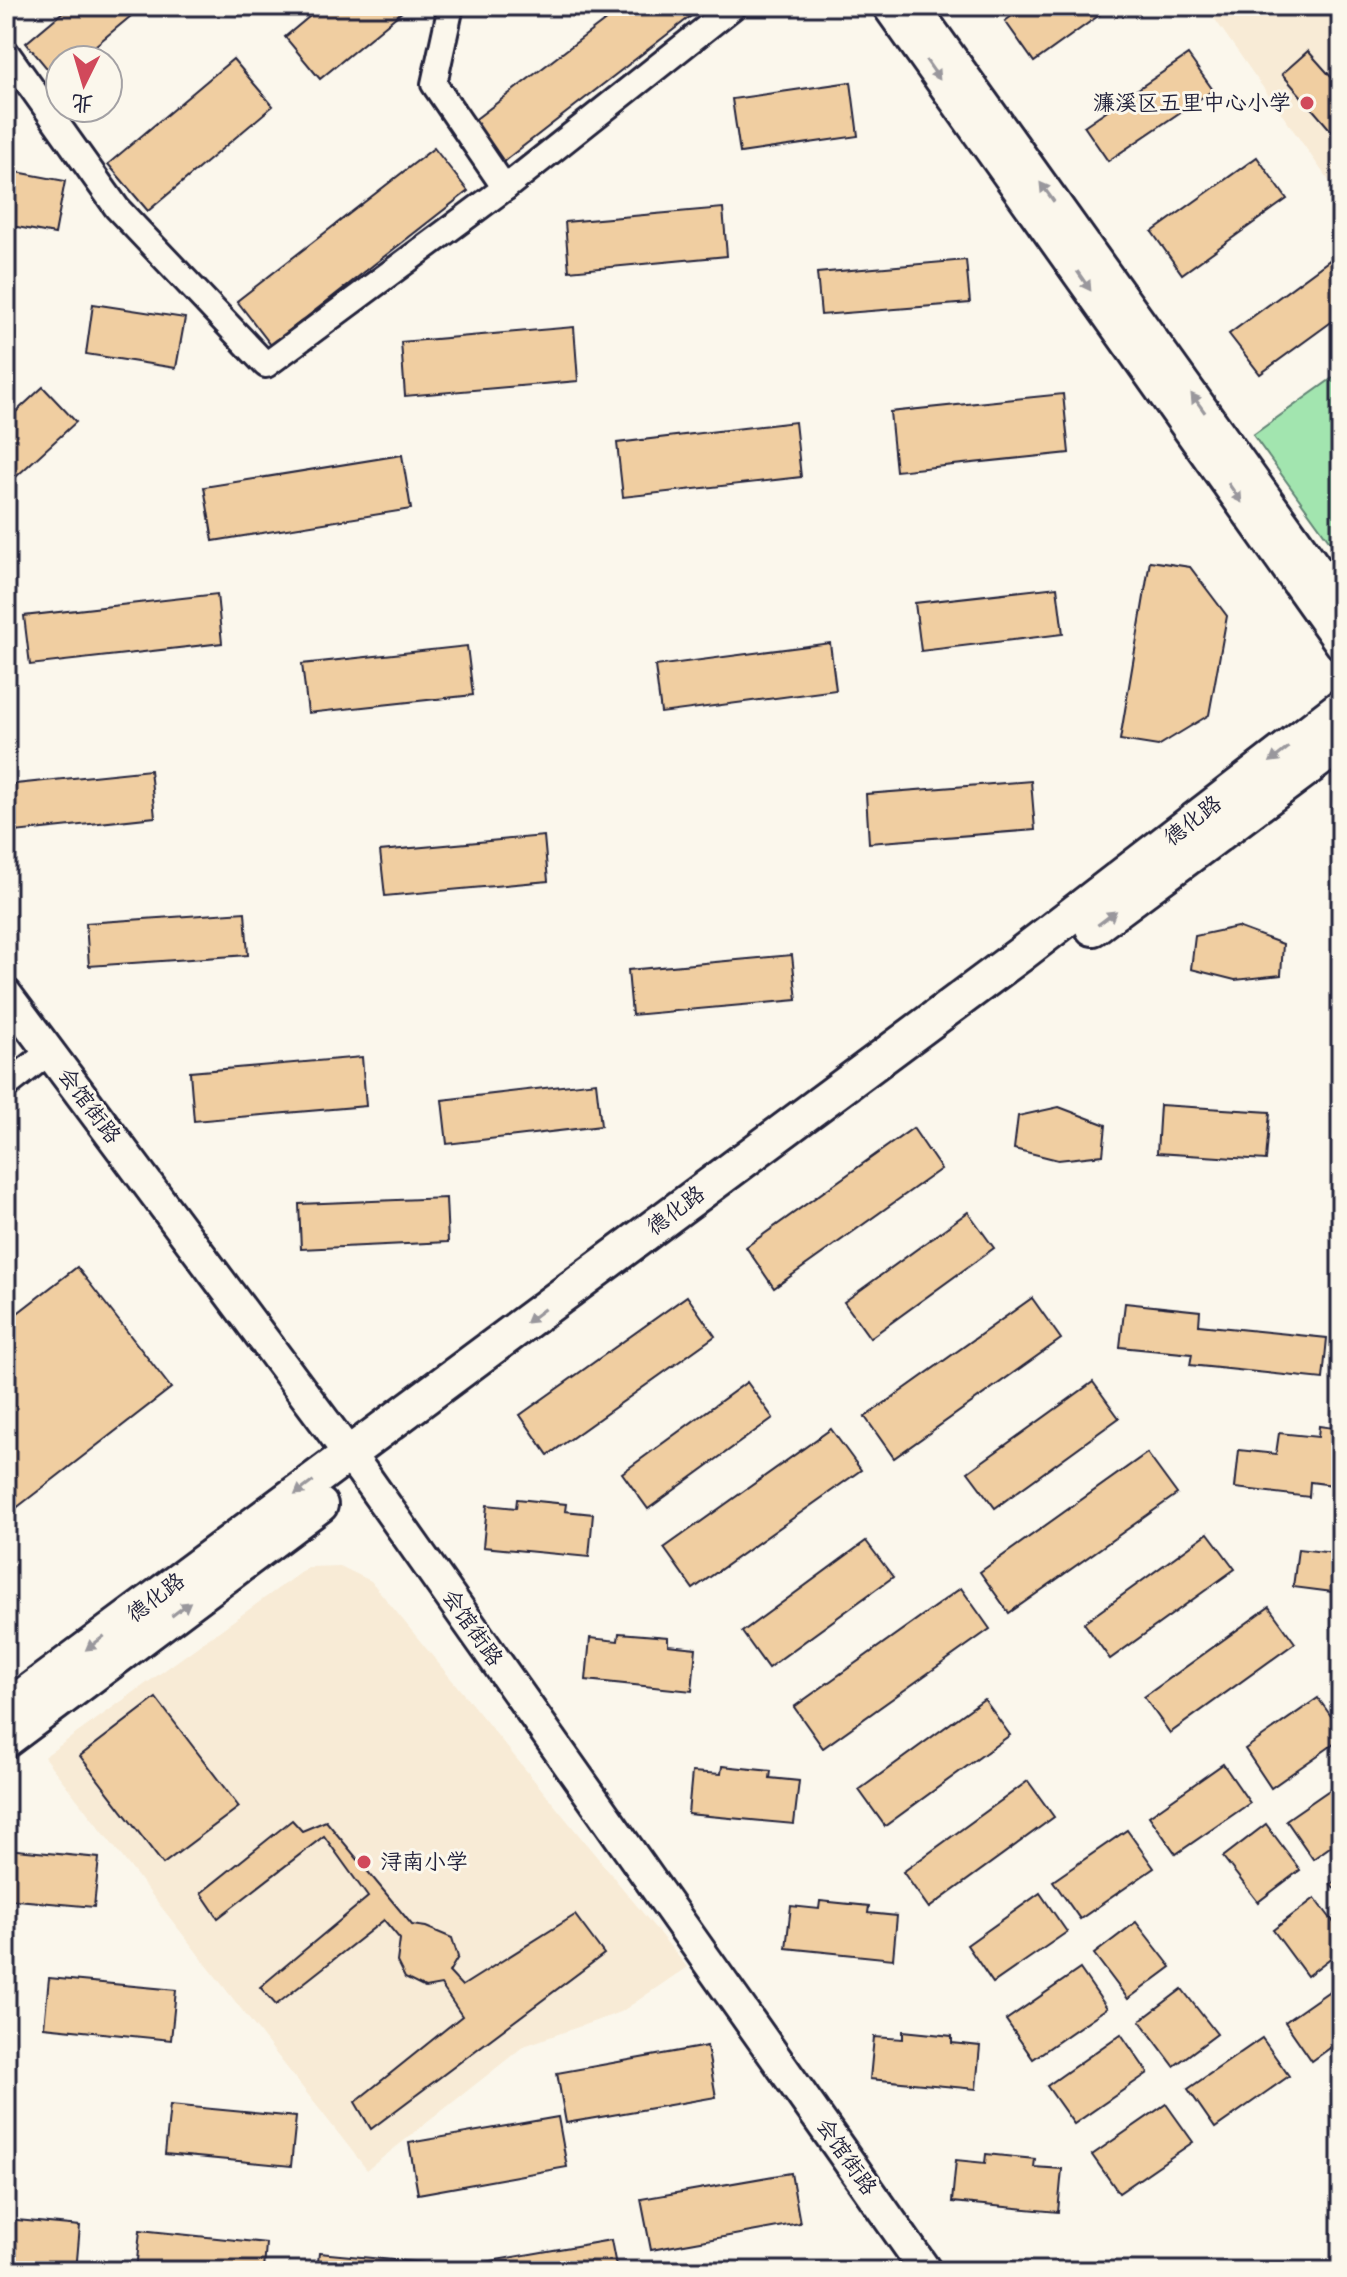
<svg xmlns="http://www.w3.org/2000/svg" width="1347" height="2277" viewBox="0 0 1347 2277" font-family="'Balsamiq Sans','LXGW WenKai TC',sans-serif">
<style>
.built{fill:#f8ebd6}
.green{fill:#a2e5af;stroke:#628475;stroke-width:2}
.building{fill:#f0cea1;stroke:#22223b;stroke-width:2}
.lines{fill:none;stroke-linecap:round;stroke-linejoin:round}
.minor-casing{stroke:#22223b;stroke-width:30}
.tertiary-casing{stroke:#22223b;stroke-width:36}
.secondary-casing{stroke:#22223b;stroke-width:40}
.minor{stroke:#fbf7ec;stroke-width:24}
.tertiary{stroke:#fbf7ec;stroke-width:30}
.secondary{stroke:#fbf7ec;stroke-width:34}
.oneway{fill:#99979c}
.poi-dot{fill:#d1495b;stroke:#fbf7ec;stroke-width:3}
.labels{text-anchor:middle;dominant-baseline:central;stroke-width:6;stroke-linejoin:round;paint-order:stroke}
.poi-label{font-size:22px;fill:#22223b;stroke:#fbf7ec;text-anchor:end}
.street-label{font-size:22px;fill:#22223b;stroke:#fbf7ec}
</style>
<rect width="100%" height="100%" fill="#fbf7ec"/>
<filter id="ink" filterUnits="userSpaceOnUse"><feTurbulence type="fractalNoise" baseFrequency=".0125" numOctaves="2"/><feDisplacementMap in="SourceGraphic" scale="16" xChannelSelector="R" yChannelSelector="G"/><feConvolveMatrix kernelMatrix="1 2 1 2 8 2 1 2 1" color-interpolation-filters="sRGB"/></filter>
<g filter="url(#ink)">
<!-- built -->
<g class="built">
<polygon points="1209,6 1341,6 1341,198 1207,8"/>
<polygon points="340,1566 371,1581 687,1967 621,2012 524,2046 367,2170 44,1757 308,1567"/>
</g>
<!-- green -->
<polygon class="green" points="1341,372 1341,557 1253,435"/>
<!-- building -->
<g class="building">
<polygon points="70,6 143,6 78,60 60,60 60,75 55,78 26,43"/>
<polygon points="322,6 409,6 320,79 285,37"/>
<polygon points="624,6 704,6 499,165 468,125"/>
<polygon points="1026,6 1112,6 1034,62 1005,21"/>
<polygon points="1270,6 1287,6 1277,15"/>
<polygon points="1308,51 1341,88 1341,142 1282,74"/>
<polygon points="1188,55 1213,90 1108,161 1084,126"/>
<polygon points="233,59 273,106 148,211 108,164"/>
<polygon points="851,82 858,136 740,153 732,99"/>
<polygon points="434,148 468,191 271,345 237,301"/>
<polygon points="1257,157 1287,199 1182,274 1152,232"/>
<polygon points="6,170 65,181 55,234 6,225"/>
<polygon points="723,208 727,256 569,271 565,222"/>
<polygon points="1331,259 1341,273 1341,315 1260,374 1229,334"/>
<polygon points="966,260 970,303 821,315 817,273"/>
<polygon points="93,304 185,318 176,368 86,354"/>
<polygon points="574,327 578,381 405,396 401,342"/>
<polygon points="43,387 76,422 6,486 6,421"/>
<polygon points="1063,394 1069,453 896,471 890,412"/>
<polygon points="795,422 801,477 623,497 617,443"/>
<polygon points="402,455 411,509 213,541 204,487"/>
<polygon points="1150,561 1190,567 1227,616 1209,715 1158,746 1120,740"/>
<polygon points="1057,587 1063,634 921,651 915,603"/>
<polygon points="217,594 222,643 30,665 24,616"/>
<polygon points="830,643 836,690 661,713 655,666"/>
<polygon points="467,646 473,695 308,713 302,664"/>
<polygon points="150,770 155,817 6,833 6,785"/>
<polygon points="1031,781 1035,830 869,843 866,794"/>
<polygon points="544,836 548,881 385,896 380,851"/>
<polygon points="245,912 248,955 89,966 86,923"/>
<polygon points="1237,927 1283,944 1281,975 1235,980 1191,969 1195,936"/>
<polygon points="792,955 797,1000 632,1015 628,970"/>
<polygon points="362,1057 366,1106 194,1121 190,1072"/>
<polygon points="596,1082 601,1126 447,1144 442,1100"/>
<polygon points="1160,1105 1270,1112 1266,1160 1157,1153"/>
<polygon points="1059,1107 1106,1125 1103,1155 1058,1160 1014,1149 1018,1116"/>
<polygon points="913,1128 941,1169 774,1288 746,1247"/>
<polygon points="446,1198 448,1242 301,1249 299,1204"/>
<polygon points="968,1212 994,1248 870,1338 844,1302"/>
<polygon points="77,1267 171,1388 6,1516 6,1322"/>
<polygon points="687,1296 715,1336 548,1455 520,1415"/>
<polygon points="1032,1298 1061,1339 894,1458 865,1417"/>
<polygon points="1125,1303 1200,1311 1199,1325 1327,1338 1323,1379 1190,1365 1192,1354 1120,1347"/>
<polygon points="747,1382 773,1418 648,1509 622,1473"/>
<polygon points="1093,1382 1119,1418 995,1508 968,1472"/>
<polygon points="1319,1426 1341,1429 1341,1486 1310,1482 1309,1497 1235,1488 1239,1450 1276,1454 1279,1433 1318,1437"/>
<polygon points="831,1429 861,1470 693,1589 664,1548"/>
<polygon points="1147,1453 1177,1494 1009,1613 980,1572"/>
<polygon points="517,1499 566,1504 565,1511 593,1514 589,1557 483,1547 487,1505 516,1508"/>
<polygon points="1337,1532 1341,1533 1341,1593 1293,1587 1298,1549 1334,1553"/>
<polygon points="1208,1533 1235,1569 1110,1659 1084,1623"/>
<polygon points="866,1541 893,1577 768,1668 742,1632"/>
<polygon points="961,1588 990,1629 823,1748 794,1707"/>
<polygon points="1269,1607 1295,1643 1170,1733 1144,1697"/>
<polygon points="619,1633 668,1637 668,1645 696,1648 692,1691 586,1680 590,1638 618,1641"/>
<polygon points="156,1698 239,1807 163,1864 80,1756"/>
<polygon points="1318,1698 1341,1730 1341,1739 1271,1788 1245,1749"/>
<polygon points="984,1699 1010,1735 885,1826 859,1790"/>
<polygon points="1223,1764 1250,1803 1176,1854 1149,1816"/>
<polygon points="722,1766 771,1771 770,1778 799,1781 794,1824 688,1814 692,1772 721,1774"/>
<polygon points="1028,1781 1054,1817 929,1908 903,1872"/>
<polygon points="1341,1782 1341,1839 1313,1859 1286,1820"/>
<polygon points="292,1820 302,1831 326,1821 412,1925 426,1927 452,1938 458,1957 449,1972 462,1986 575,1915 604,1954 371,2129 355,2102 462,2016 441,1985 425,1988 405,1978 397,1962 400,1939 384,1920 276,2005 260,1987 368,1897 324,1836 218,1918 201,1893"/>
<polygon points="1266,1824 1300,1870 1258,1902 1223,1857"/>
<polygon points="1127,1830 1154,1868 1080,1919 1053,1881"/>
<polygon points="6,1849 99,1858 94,1907 6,1899"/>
<polygon points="1341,1877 1341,1897 1331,1884"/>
<polygon points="1040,1893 1067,1932 993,1983 967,1945"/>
<polygon points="1315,1898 1341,1932 1341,1950 1307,1976 1273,1930"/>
<polygon points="820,1901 869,1906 868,1913 897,1916 893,1959 786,1948 791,1906 819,1909"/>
<polygon points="1136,1922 1171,1967 1128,1999 1094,1954"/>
<polygon points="1080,1969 1107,2008 1033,2059 1006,2020"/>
<polygon points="49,1978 176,1990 171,2040 44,2027"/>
<polygon points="1341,1983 1341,2040 1312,2061 1285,2022"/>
<polygon points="1182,1989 1217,2034 1174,2066 1140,2021"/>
<polygon points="903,2031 952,2036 952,2043 980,2046 976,2089 870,2079 874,2037 903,2039"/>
<polygon points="1121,2034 1148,2073 1074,2124 1047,2086"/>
<polygon points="1262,2038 1289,2076 1215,2128 1188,2089"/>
<polygon points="707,2046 716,2097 566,2123 557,2073"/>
<polygon points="6,2096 15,2097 11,2146 6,2146"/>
<polygon points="1166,2104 1193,2142 1119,2193 1092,2155"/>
<polygon points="170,2105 296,2117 291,2166 165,2154"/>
<polygon points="558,2117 567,2167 418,2194 409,2143"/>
<polygon points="986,2154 1035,2159 1034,2167 1062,2169 1058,2212 952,2202 956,2160 985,2163"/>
<polygon points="791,2173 800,2223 651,2250 641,2199"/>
<polygon points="6,2219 80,2226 76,2271 6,2269"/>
<polygon points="140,2230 266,2243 264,2271 136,2271"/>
<polygon points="611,2240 617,2271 463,2271 462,2266"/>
<polygon points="319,2253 445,2265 445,2271 317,2271"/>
</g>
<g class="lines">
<!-- minor casing -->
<g class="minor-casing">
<g id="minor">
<polyline points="451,6 434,84 505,188"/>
<polyline points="6,52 117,208 266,365 505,188 734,6"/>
<polyline points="6,1086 49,1052"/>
</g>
</g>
<!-- tertiary casing -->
<g class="tertiary-casing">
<g id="tertiary">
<polyline points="888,6 1341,644"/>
<polyline points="914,6 1341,603"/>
<polyline points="6,994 363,1473 926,2271"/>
</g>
</g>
<!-- secondary casing -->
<g class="secondary-casing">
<g id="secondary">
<polyline points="1093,928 1341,743"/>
<polyline points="6,1709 1021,954 1341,707"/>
<polyline points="6,1740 320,1505"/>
</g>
</g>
<!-- minor -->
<use href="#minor" class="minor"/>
<!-- tertiary -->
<use href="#tertiary" class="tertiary"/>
<!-- secondary -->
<use href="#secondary" class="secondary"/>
</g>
<!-- one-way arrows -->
<defs><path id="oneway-solid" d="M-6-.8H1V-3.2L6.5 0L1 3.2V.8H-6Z" transform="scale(2)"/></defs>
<g class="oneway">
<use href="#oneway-solid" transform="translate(933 70) rotate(55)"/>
<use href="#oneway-solid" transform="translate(1047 192) rotate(-126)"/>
<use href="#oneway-solid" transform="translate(1084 281) rotate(55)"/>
<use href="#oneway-solid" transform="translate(1198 403) rotate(-126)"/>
<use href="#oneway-solid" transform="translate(1235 493) rotate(55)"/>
<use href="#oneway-solid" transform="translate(1279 755) rotate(142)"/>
<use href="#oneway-solid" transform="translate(1107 918) rotate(-37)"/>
<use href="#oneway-solid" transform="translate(535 1316) rotate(143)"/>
<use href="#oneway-solid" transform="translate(304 1488) rotate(143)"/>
<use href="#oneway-solid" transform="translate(181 1609) rotate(-37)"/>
<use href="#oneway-solid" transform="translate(95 1643) rotate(143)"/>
</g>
</g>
<!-- markers -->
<g class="poi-dot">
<circle cx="1307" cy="103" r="8"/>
<circle cx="364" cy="1862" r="8"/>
</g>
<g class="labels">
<!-- poi labels -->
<g class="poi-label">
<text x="1291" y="103">濂溪区五里中心小学</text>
<text x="380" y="1862" text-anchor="start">浔南小学</text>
</g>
<!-- street labels -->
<g class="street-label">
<text transform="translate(1193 821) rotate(-38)">德化路</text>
<text transform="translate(89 1106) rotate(53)">会馆街路</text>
<text transform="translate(676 1211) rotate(-37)">德化路</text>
<text transform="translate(156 1598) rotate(-37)">德化路</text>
<text transform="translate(472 1628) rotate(55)">会馆街路</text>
<text transform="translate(846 2157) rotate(55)">会馆街路</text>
</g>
</g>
<!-- margin -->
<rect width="1347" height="2277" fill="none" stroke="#fbf7ec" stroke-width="32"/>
<rect x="16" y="16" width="1315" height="2245" fill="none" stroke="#22223b" stroke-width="3" filter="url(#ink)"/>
<!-- north arrow -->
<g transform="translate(84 84) rotate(185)"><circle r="38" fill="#fbf7ec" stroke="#a4a2a5" stroke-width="2"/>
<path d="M0-6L14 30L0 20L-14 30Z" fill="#d1495b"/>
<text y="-12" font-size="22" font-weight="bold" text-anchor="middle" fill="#22223b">北</text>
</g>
</svg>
